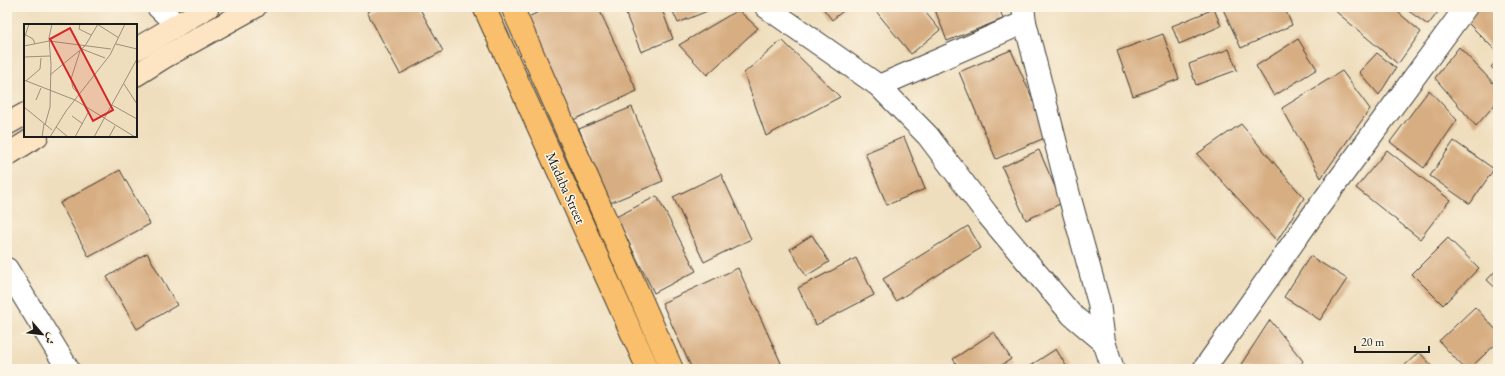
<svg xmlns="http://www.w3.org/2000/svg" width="1505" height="376" viewBox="0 0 1505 376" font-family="'EB Garamond',Amiri,serif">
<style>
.building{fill:#d7ad82}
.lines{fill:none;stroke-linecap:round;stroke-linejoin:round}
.street-casing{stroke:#3c3934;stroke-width:24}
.secondary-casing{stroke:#3c3934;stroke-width:24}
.primary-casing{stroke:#3c3934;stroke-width:24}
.street{stroke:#fff;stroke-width:22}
.secondary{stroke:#fde5c4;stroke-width:22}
.primary{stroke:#f9bf6c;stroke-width:22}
.labels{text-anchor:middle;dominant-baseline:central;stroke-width:3;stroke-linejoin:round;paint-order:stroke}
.street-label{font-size:14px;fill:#1c1c1c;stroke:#fcf5e5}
.inset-road{fill:none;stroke:#9b907d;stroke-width:1}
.view{fill:#d62828;fill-opacity:0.15;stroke:#d62828;stroke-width:2}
.inset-edge{fill:none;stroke:#1c1c1c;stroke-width:2}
</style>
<rect width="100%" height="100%" fill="#fcf5e5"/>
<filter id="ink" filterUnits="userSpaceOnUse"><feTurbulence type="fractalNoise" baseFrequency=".025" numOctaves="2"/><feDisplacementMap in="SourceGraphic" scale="8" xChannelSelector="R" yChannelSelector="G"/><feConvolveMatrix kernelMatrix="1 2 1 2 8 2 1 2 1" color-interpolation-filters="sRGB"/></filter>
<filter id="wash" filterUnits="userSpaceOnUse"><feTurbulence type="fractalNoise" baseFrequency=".012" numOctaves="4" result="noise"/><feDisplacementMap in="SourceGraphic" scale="16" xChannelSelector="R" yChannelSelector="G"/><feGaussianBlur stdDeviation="0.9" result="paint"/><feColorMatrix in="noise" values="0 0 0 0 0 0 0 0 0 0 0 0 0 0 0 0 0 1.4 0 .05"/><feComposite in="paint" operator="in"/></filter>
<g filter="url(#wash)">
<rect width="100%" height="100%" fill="#efdebd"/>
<g id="blocks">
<!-- building -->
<g class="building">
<polygon points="377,7 419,7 443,51 400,74 367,12"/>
<polygon points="549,7 598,7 637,91 571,121 524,19"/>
<polygon points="623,7 661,7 673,39 641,52"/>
<polygon points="671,7 717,7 678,23"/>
<polygon points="822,7 848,7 832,20"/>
<polygon points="878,7 921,7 940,30 911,54 875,10"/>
<polygon points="934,7 999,7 1003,19 947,41"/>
<polygon points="1222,7 1284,7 1292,25 1241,48"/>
<polygon points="1335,7 1392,7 1421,32 1398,64 1333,9"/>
<polygon points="1403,7 1442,7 1428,25"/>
<polygon points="1478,7 1498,7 1498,47 1495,50 1467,22"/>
<polygon points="1214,9 1221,26 1179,44 1172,26"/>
<polygon points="738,10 758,28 707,75 679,45"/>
<polygon points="1163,34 1179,79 1133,96 1117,51"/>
<polygon points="1298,39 1317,69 1274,96 1256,66"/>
<polygon points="782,40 840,97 766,136 744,73"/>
<polygon points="1459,47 1498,88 1498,101 1476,126 1435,78"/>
<polygon points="1229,49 1237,70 1196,85 1189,64"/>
<polygon points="1011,50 1049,136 996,159 959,72"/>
<polygon points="1377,53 1396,68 1379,95 1359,72"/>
<polygon points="1498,59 1498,73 1491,67"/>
<polygon points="1342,71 1370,109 1321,178 1282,108"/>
<polygon points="1429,90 1457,120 1424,168 1390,142"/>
<polygon points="632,107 663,181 610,203 579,129"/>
<polygon points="1241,124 1304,198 1277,241 1197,154"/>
<polygon points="904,137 925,189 887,205 865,153"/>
<polygon points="1454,141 1494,169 1470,204 1430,176"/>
<polygon points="1039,150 1062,203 1026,220 1002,167"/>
<polygon points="1387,150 1450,200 1420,239 1356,188"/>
<polygon points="120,170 150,224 89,257 60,203"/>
<polygon points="721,174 751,239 704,262 673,197"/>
<polygon points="657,196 696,271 654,293 616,217"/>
<polygon points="968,226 981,248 896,301 883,279"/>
<polygon points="812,235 829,262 806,276 790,249"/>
<polygon points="1448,238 1479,268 1443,305 1412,274"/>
<polygon points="147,253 177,305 137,329 107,277"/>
<polygon points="1310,256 1347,279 1320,320 1284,297"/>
<polygon points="856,258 874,295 816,325 798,288"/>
<polygon points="738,268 781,363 767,369 692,369 662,303"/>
<polygon points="1498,268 1498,290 1487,280"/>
<polygon points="1475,307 1498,332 1498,342 1469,369 1465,369 1439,341"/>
<polygon points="1270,320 1303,361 1298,369 1286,369 1284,367 1282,369 1238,369"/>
<polygon points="994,332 1011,359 996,369 960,369 953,359"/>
<polygon points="1056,349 1068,369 1025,369"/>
<polygon points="1419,352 1435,369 1401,369"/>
</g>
</g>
</g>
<g filter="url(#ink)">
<use href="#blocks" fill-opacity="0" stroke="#3c3934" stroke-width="1"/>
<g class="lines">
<!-- street casing -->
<g class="street-casing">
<g id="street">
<polyline points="158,7 177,25"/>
<polyline points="766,7 879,86 928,136 987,214 1072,315 1104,342"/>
<polyline points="1023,7 1025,22 1069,195 1099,303 1104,342 1113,369"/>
<polyline points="879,86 1025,22"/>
<polyline points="7,269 68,369"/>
<polyline points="1204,369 1312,216 1466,7"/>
</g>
</g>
<!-- secondary casing -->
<g class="secondary-casing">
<g id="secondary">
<polyline points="136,49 208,7"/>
<polyline points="136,75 163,58 255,7"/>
<polyline points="7,124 25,114"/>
<polyline points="7,155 37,136"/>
</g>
</g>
<!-- primary casing -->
<g class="primary-casing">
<g id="primary">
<polyline points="484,7 648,369"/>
<polyline points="512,7 672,369"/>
</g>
</g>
<!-- street -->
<use href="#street" class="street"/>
<!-- secondary -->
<use href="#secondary" class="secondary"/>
<!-- primary -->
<use href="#primary" class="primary"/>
</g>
</g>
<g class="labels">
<!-- street labels -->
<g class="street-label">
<text transform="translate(566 188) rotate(66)">Madaba Street</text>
</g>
</g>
<!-- overview -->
<g transform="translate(24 24)">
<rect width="113" height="113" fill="#efdebd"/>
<path class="inset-road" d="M56,0l-1,5 12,6M73,0l22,14M2,11l7,4 2,5M0,15l5,-15M92,20l21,5M0,22l25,-5 62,8M58,25l23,9M0,33l26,-1M26,51l35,-29 13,-22M0,56l51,20M2,57l14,-12 1,-11M100,60l13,20M54,69l-5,-5 -2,-9 9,-28M12,76l5,-12M51,76l60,37M88,81l25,14M0,83l28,23M48,92l11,8M21,101l5,-18 1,-43 -2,-26 3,-14M32,103l12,10M18,113l2,-13M26,113l16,-26 44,-56 15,-31M51,113l14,-26M70,113l43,-78M85,113l6,-11"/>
<path class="view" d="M46,4l43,82 -20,11 -43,-82z"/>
<rect width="113" height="113" class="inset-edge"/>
</g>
<!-- margin -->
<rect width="1505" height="376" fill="none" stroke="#fcf5e5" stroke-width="24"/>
<!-- north arrow -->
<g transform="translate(42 334) rotate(118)" stroke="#fcf5e5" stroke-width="3" paint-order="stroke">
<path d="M0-3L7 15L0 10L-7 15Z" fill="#1c1c1c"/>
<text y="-6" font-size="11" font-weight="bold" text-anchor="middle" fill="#1c1c1c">ش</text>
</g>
<!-- scale -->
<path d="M1355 346v6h74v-6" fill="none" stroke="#1c1c1c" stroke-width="2"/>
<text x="1361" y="346" font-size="12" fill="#1c1c1c" stroke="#fcf5e5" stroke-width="3" paint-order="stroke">20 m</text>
</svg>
